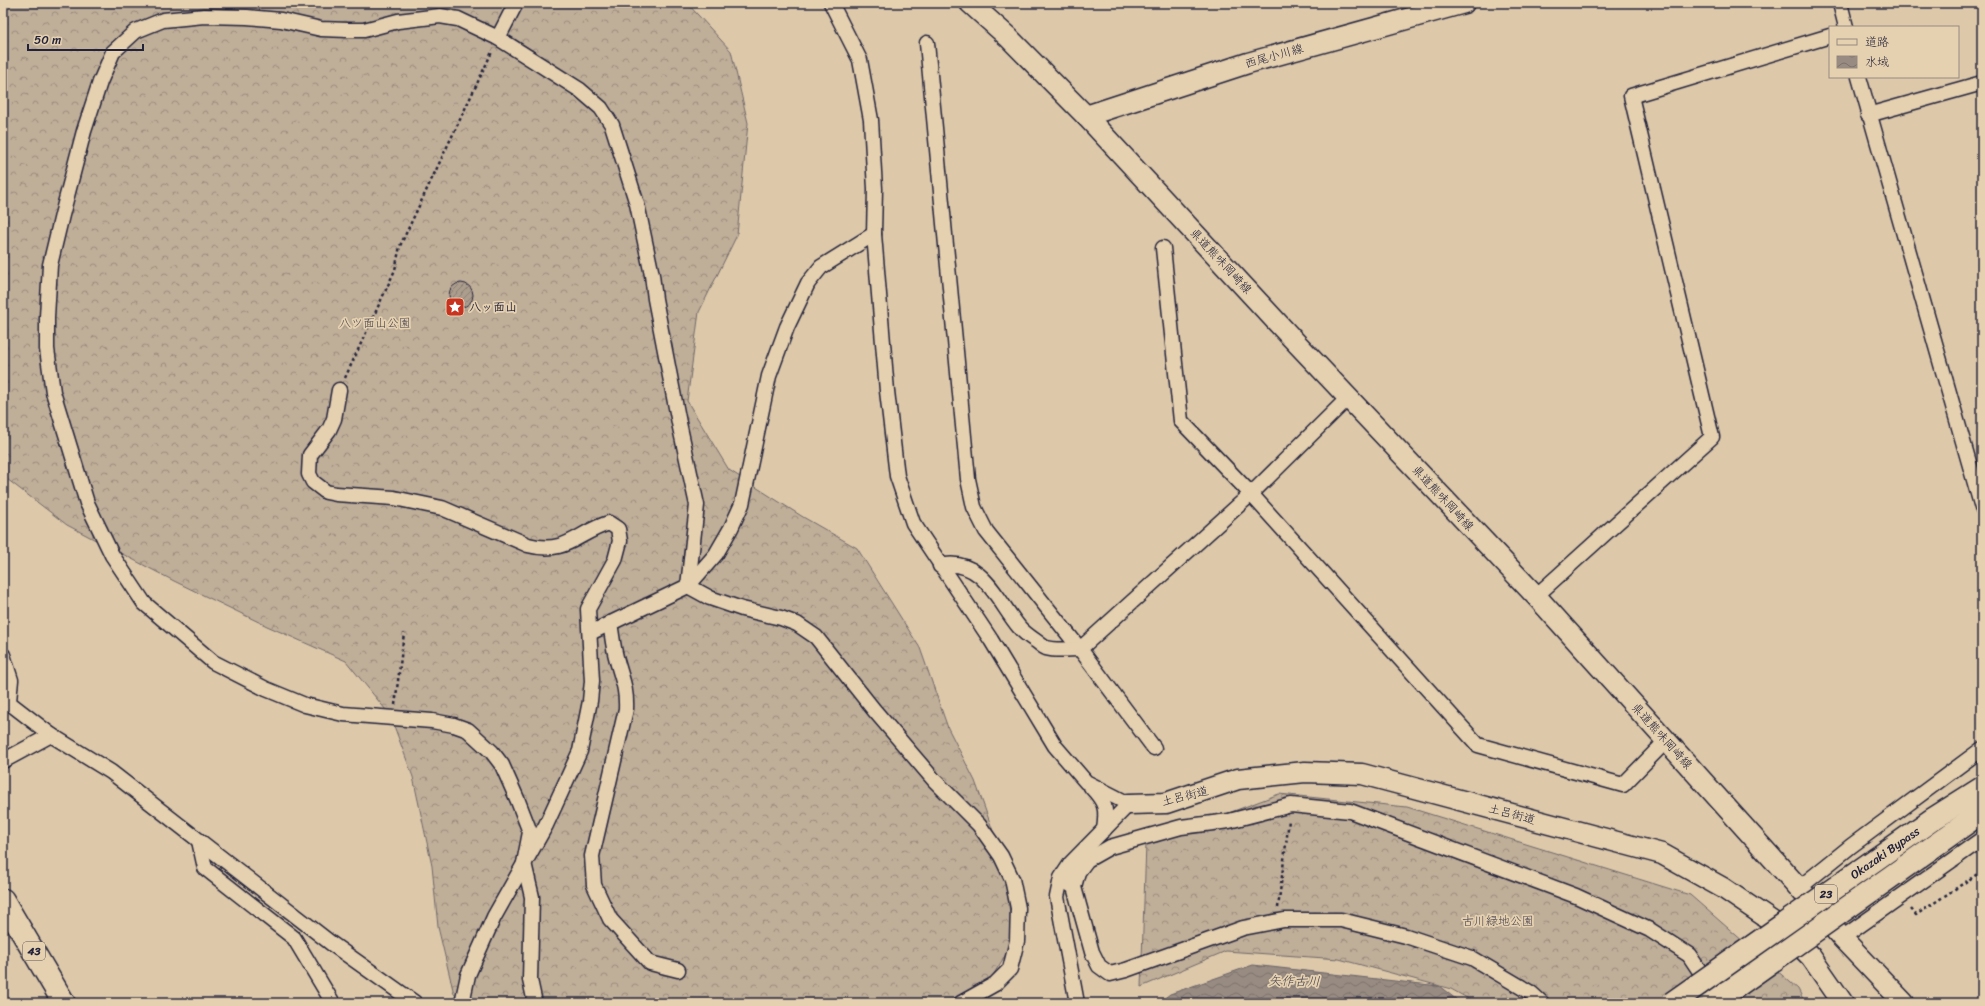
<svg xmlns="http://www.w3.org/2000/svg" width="1985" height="1006" viewBox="0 0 1985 1006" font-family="Sriracha,'Klee One',sans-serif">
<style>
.forest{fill:url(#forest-crowns);stroke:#70686a}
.water{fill:url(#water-waves);stroke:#696166}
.building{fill:url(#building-hatch);stroke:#22223b}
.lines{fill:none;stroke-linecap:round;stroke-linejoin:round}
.street-casing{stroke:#22223b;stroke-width:17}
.secondary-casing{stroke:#22223b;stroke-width:23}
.primary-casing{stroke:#22223b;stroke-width:25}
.path{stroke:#22223b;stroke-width:2.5;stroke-dasharray:3 3;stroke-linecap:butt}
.street{stroke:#e5d0af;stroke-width:14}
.secondary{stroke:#e5d0af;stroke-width:20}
.primary{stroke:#e5d0af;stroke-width:22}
.highway-bridge-casing{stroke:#22223b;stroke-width:25;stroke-linecap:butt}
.highway-bridge{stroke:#e5d0af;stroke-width:22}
.labels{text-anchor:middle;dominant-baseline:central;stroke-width:3.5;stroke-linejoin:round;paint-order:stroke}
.shield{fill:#e5d0af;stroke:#5c565e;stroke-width:1}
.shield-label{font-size:11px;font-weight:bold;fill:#22223b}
.street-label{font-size:12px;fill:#22223b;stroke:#e5d0af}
.poi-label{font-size:12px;font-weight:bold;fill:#22223b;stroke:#e5d0af;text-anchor:start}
.park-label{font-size:12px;fill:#413e4e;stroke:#e5d0af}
.water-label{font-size:13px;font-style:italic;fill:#454250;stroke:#e5d0af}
</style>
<defs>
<pattern id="forest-crowns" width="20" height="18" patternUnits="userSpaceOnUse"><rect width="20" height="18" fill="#bfae98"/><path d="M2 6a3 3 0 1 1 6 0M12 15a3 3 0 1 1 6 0" fill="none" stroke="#9b8d7d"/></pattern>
<pattern id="water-waves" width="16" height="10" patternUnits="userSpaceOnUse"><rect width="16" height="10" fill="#988b82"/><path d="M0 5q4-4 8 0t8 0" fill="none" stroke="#7c716c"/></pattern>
<pattern id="building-hatch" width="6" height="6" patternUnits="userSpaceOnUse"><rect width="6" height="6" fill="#ac9d8d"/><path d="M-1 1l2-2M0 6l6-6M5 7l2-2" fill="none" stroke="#8c8074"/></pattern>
</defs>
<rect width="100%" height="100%" fill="#ddc9aa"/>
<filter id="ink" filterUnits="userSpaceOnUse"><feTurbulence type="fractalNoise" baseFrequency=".025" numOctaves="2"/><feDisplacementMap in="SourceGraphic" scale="8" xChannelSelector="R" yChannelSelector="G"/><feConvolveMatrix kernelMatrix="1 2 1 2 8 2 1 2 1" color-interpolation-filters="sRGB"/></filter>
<g filter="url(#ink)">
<!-- forest -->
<g class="forest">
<polygon points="3,3 687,3 731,51 748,123 737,235 699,312 687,401 729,470 803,517 857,548 920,648 948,728 975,781 1002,856 1014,941 976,1003 468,1003 454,994 438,927 432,866 413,777 390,715 346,661 267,626 174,581 67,525 3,476"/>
<polygon points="1279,794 1407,807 1690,895 1798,989 1805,1003 1476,1003 1451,989 1339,959 1226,951 1141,987 1146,844"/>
</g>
<!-- water -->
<polygon class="water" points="1253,965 1439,986 1461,1003 1158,1003 1170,994"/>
<!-- building -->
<circle class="building" cx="461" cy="295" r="12"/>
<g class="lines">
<!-- street casing -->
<g class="street-casing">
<g id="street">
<polyline points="831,3 860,60 871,120 875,189 874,234 887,391 897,476 913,523 991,640 1055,746 1086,782 1129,804 1071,863 1061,878 1057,897 1077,1003"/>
<polyline points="1840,3 1846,27"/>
<polyline points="498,38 516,3"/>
<polyline points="927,43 968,479 974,507 986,531 1080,649 1154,748"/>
<polyline points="1859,77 1982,508"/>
<polyline points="1868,115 1982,83"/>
<polyline points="1163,248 1181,421 1251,494 1478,745 1623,785 1666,741"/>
<path d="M339,390l-5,29 -5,11 -19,25 -1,19 4,8 13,10 10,2 58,4 48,10 86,37c39,10 48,-12 81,-22l9,6 2,12 -5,19 -27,49 4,72 -2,20 -10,50 -34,74 -52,92 -26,58 -6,28"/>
<path d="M940,566c42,-10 58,36 79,61 5,6 11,10 17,14 3,2 7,6 10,7 10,3 24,1 34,1l171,-155 97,-96"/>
<polyline points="688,586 710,598 742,609 781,618 797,624 816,637 874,710 934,780 979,825 1001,856 1012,879 1018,908 1017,941 1010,969 995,984 961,1003"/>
<polyline points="1536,596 1712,437 1631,96 1830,36"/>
<path d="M610,623c2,11 3,23 6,34 5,20 11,30 10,52l-34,147 2,29 16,34 40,44 28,7"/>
<polyline points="590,633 688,586 716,554 731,528 742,504 769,376 787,327 808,283 821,267 874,234"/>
<polyline points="3,655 11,680 9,701"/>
<polyline points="3,698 51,735 3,761"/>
<polyline points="51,735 111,772 332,944 415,1003"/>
<path d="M1091,787c15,16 16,21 13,43"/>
<polyline points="199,841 205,868 294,938 333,1003"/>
<polyline points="1066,882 1074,887 1092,952 1099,966 1110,974 1126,970 1243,928 1284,920 1341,920 1406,936 1472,958 1531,993 1542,1003"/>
<polyline points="1074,887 1078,872 1087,860 1110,847 1181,827 1229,821 1291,805 1350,811 1576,896 1650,930 1689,955 1721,1003"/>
<polyline points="1799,888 1851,846 1982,749"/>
<polyline points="1842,938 1982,839"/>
<polyline points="535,1003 530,980 532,897 524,863 530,832 518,801 502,765 492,752 468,730 454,725 432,721 343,714 305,705 266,689 213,662 144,603 112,555 87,503 53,392 47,349 47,317 50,265 62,215 84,131 100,82 113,52 136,31 163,20 204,16 247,17 281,20 321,29 348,30 364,30 398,21 440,16 458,19 498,38 580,90 601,108 612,125 637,204 652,275 655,299 679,423 697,505 688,586"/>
</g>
</g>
<!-- secondary casing -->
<g class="secondary-casing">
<g id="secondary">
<polyline points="970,3 1008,37 1086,116 1287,333 1536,596 1799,888 1842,938 1904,1003"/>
<polyline points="1086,116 1248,63 1464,3"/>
<polyline points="1129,804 1166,803 1238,779 1305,772 1362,774 1662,854 1723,888 1782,928 1811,957 1843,1003"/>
</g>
</g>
<!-- primary casing -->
<g class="primary-casing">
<polyline id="primary" points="3,900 64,1003"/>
</g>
<!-- path -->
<g class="path">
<polyline points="345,378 395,270 400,246 492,52"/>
<polyline points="395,705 404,633"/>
<polyline points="1278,908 1289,820"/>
<polyline points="1911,909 1916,915 1982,871"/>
</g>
<!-- street -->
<use href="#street" class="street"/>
<!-- secondary -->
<use href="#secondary" class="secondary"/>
<!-- primary -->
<use href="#primary" class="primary"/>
<!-- highway-bridge casing -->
<g class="highway-bridge-casing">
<g id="highway-bridge">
<polyline points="1672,1003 1933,819 1982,788"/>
<polyline points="1713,1003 1982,812"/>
</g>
</g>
<!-- highway-bridge -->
<use href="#highway-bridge" class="highway-bridge"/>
</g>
</g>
<!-- icons -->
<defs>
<g id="sight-square" transform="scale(1)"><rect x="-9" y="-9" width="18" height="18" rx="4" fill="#c8321e" stroke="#e5d0af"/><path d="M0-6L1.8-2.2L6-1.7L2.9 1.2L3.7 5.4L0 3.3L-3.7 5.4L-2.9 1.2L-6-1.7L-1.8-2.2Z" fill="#fff"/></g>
</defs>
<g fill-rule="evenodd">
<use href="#sight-square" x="455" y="307"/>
</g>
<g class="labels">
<!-- shield labels -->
<g class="shield">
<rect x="1815" y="885" width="22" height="18" rx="3"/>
<rect x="23" y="942" width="22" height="18" rx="3"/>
</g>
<g class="shield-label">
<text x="1826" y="894">23</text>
<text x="34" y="951">43</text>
</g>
<!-- street labels -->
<g class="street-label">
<text transform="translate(1274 56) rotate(-16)">西尾小川線</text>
<text transform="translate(1221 261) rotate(47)">県道熊味岡崎線</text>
<text transform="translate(1443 498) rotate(47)">県道熊味岡崎線</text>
<text transform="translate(1662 736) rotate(48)">県道熊味岡崎線</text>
<text transform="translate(1185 796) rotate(-14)">土呂街道</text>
<text transform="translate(1512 814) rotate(15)">土呂街道</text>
<text transform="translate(1885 853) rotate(-35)">Okazaki Bypass</text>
</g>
<!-- poi labels -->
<g class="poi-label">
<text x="469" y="307">八ッ面山</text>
</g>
<!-- park labels -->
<g class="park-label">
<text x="375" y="323">八ツ面山公園</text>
<text x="1498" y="921">古川緑地公園</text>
</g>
<!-- water labels -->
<g class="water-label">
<text transform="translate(1294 981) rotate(1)">矢作古川</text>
</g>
</g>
<!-- margin -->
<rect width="1985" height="1006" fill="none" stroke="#e5d0af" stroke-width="16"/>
<rect x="8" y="8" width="1969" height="990" fill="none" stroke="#22223b" stroke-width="1.5" filter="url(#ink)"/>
<!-- legend -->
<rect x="1829" y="26" width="130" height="52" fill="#e5d0af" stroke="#978a81"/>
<rect x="1837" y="39" width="20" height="6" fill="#e5d0af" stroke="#978a81"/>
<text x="1865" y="46" font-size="12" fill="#22223b">道路</text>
<rect x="1837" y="56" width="20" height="12" fill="url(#water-waves)" stroke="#978a81"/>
<text x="1865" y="66" font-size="12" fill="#22223b">水域</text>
<!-- scale -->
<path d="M28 44v6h115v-6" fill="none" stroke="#22223b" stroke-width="2"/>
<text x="34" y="44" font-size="12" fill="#22223b" stroke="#e5d0af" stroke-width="3" paint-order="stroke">50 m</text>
</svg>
